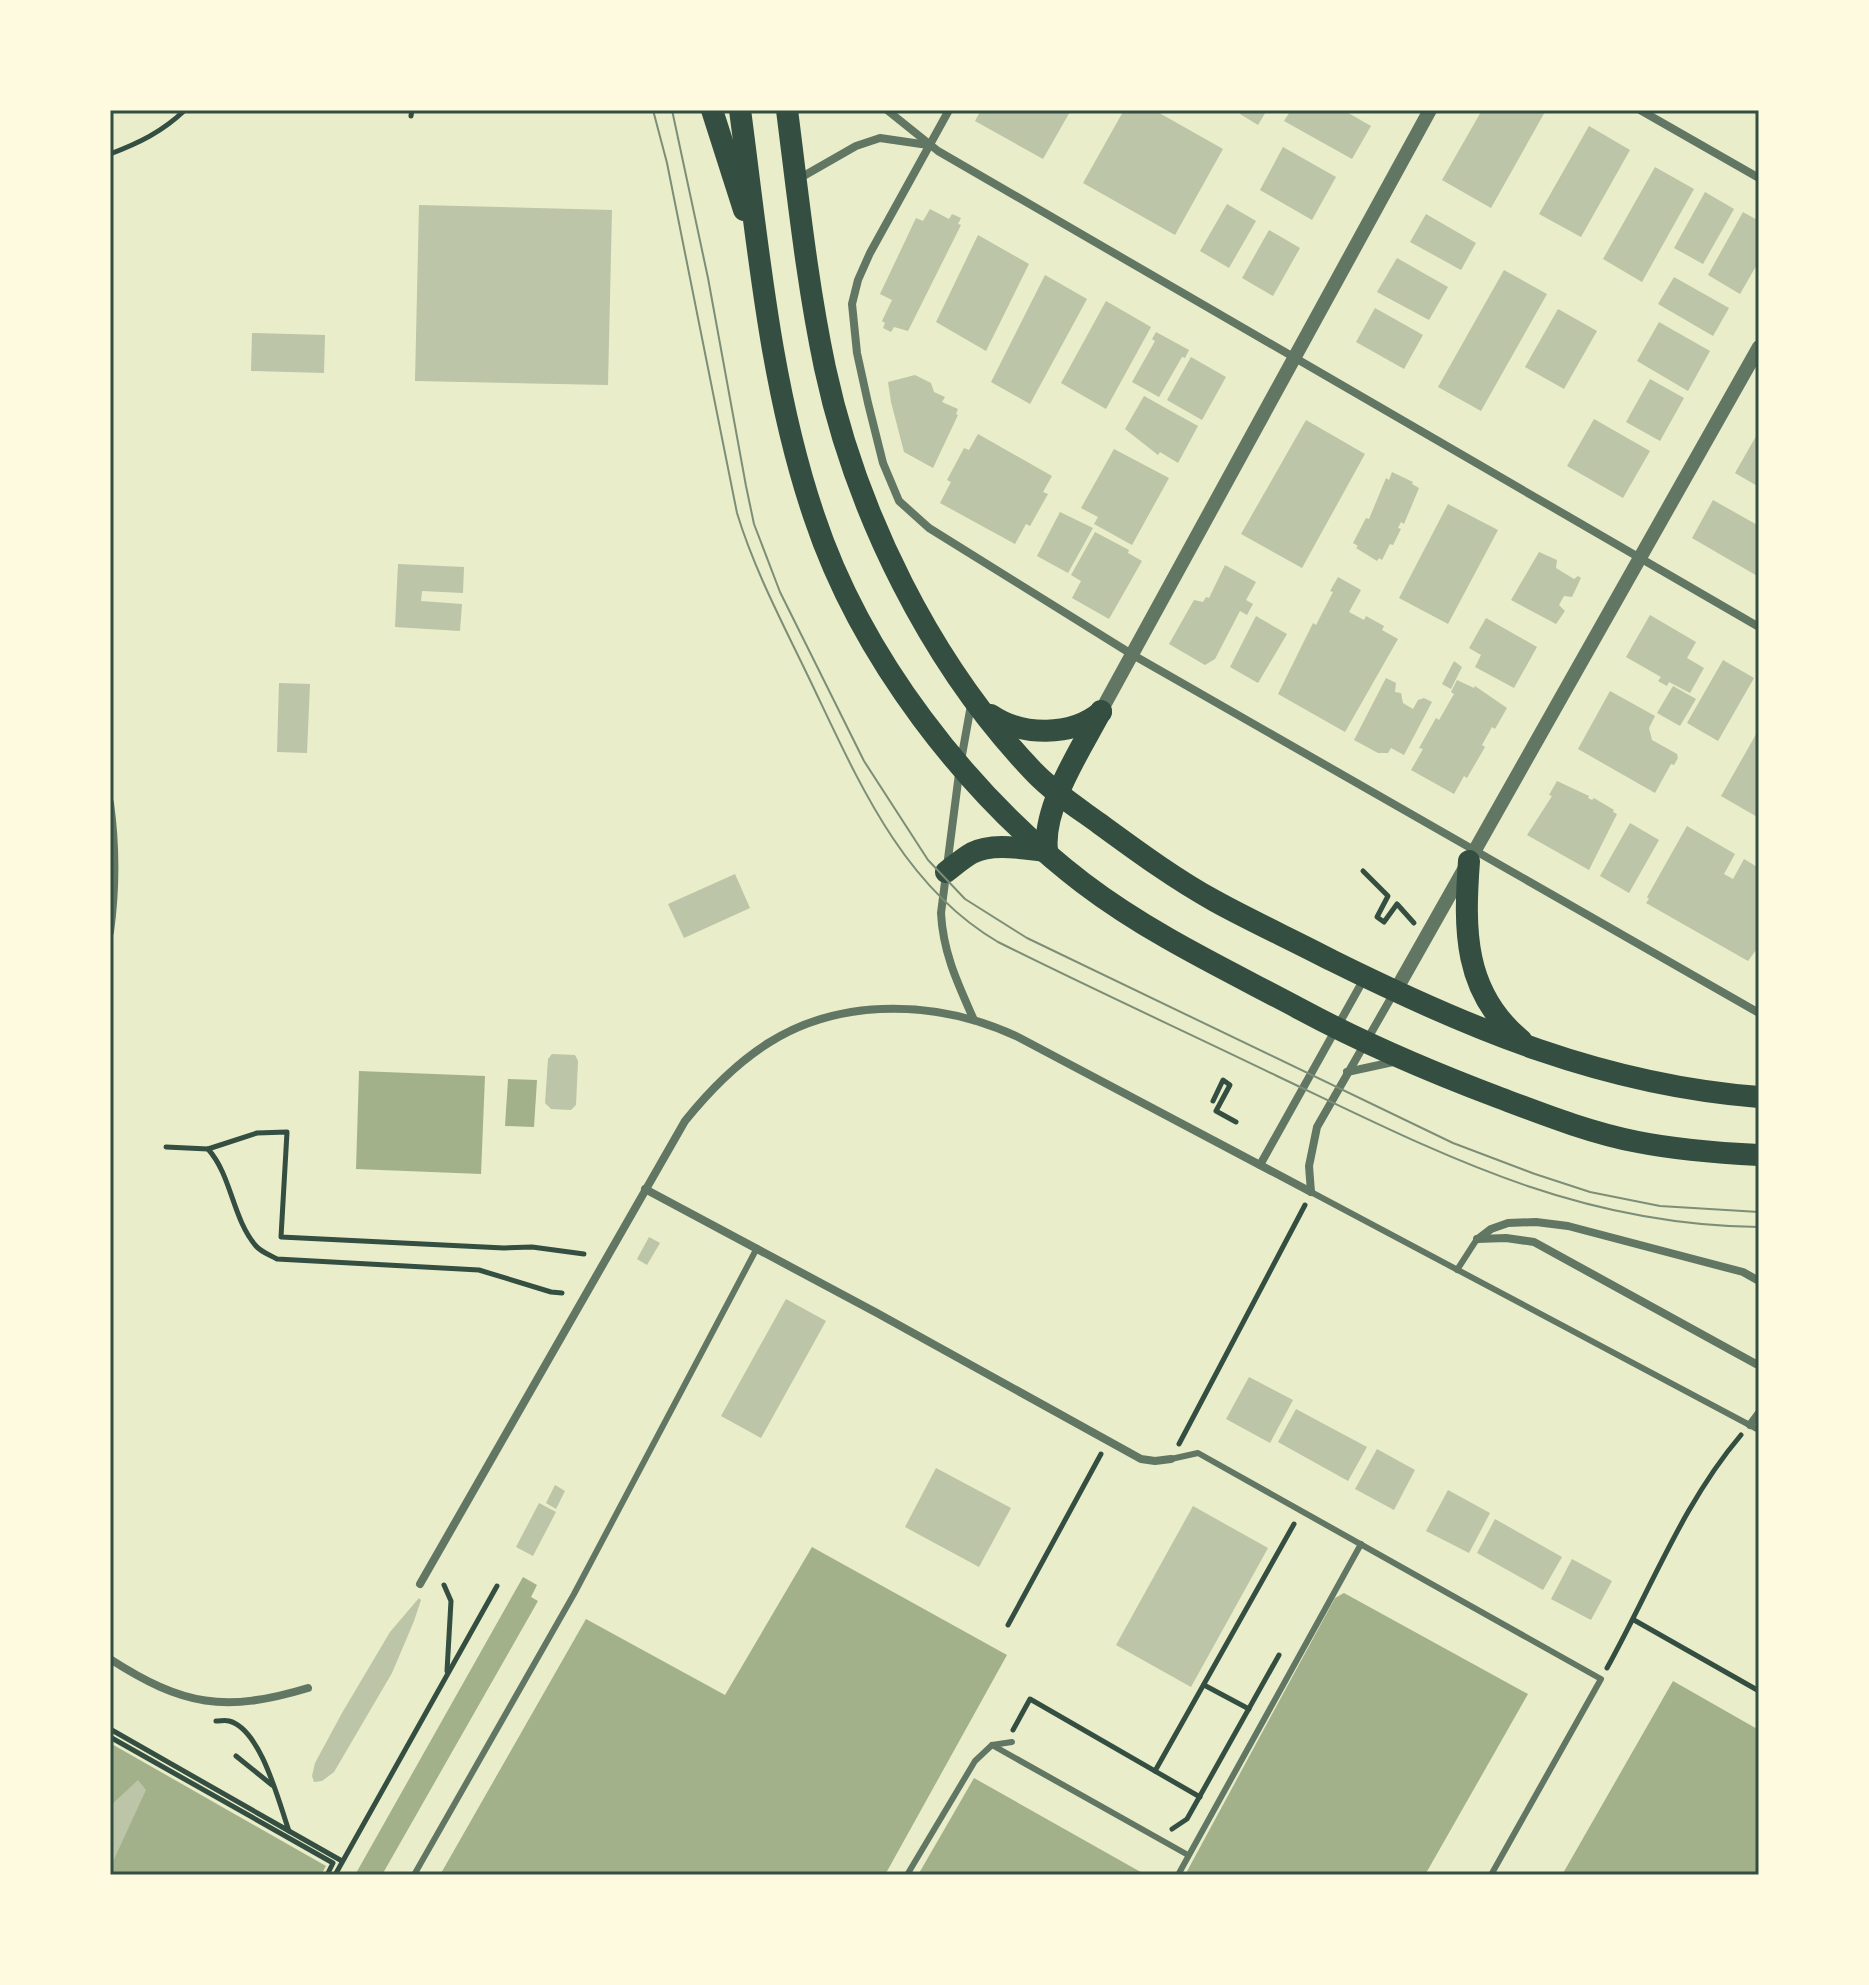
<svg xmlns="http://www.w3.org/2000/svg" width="1869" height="1985" viewBox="0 0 1869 1985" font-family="'Fira Sans',sans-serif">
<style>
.water{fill:#a3b18a}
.building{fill:#bcc5a7}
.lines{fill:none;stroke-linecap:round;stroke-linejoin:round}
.path{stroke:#344e41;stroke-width:5}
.service{stroke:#617663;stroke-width:6}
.minor{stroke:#617663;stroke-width:8}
.tertiary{stroke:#617663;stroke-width:14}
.trunk{stroke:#344e41;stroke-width:22}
.tram{stroke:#7c8e77;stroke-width:2}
.neatline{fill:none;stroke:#344e41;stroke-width:3}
</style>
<rect width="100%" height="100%" fill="#e9edc9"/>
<!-- water -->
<g class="water">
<polygon points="359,1071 485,1076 481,1174 356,1169"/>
<polygon points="508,1079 537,1080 534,1127 505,1126"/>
<polygon points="812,1547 1007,1655 885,1875 440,1875 586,1619 725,1695"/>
<polygon points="523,1577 537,1585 531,1597 538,1601 382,1875 355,1875"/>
<polygon points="1344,1593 1528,1694 1425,1875 1185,1875 1335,1598"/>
<polygon points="1673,1681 1759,1730 1759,1875 1562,1875"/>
<polygon points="110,1743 326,1866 321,1875 110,1875"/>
<polygon points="974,1778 1146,1875 918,1875"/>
</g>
<!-- building -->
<g class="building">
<polygon points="981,110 1071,110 1043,159 975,121"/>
<polygon points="1124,110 1154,110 1223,149 1175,235 1083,183"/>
<polygon points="1242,110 1267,110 1258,125 1240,114"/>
<polygon points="1291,110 1343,110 1371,126 1352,159 1284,121"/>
<polygon points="1482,110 1546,110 1491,208 1442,180"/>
<polygon points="1589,126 1630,150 1581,237 1539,214"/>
<polygon points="1283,147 1336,177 1312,220 1260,190"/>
<polygon points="1655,167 1694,189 1642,282 1603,259"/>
<polygon points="1705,192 1734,209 1703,264 1674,248"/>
<polygon points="1227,204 1256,221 1229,268 1200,251"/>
<polygon points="419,205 612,210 608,385 415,381"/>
<polygon points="930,209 949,219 952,214 961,218 958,224 961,225 908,331 894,327 891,332 883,328 885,323 882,321 892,300 880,294 916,218 923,221"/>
<polygon points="1743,212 1759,221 1759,261 1740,294 1708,275"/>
<polygon points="1426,214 1476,243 1461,270 1410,242"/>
<polygon points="1269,230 1300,248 1273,296 1242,278"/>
<polygon points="978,235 1029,264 986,351 936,322"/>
<polygon points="1397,258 1448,287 1429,320 1377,292"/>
<polygon points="1504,270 1547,294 1481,411 1438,387"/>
<polygon points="1045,275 1087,299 1030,404 991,382"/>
<polygon points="1674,277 1729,308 1713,336 1658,304"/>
<polygon points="1106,301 1151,327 1106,409 1061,383"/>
<polygon points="1375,308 1423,335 1404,369 1356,342"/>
<polygon points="1558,309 1597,331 1564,389 1525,367"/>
<polygon points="1659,322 1710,351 1688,391 1637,361"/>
<polygon points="1156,332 1189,350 1185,358 1182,357 1159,397 1132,382 1155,341 1152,339"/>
<polygon points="252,333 325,335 324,373 251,371"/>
<polygon points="1191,357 1226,377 1202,420 1167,400"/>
<polygon points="915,375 931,383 934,392 945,397 942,402 958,409 956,414 958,415 933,468 904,452 891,402 888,382"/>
<polygon points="1650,379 1684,398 1660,441 1626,422"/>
<polygon points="1144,396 1198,426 1178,463 1160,452 1158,455 1125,429"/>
<polygon points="1594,419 1650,451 1623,498 1567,466"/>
<polygon points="1306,420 1365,454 1302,568 1241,534"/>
<polygon points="1759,431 1759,487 1735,473"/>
<polygon points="978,434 1052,476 1043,492 1048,494 1030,526 1026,524 1015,544 940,503 951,482 947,480 964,448 969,450"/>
<polygon points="1114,449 1169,478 1132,545 1094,524 1098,517 1081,508"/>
<polygon points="1392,472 1413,482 1412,484 1419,488 1404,524 1401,522 1398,528 1401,529 1393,545 1390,544 1382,560 1379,558 1377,561 1356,548 1358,546 1353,543 1366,518 1369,519 1386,478 1389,480"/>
<polygon points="1713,500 1759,526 1759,577 1692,538"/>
<polygon points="1448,504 1498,530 1448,624 1399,598"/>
<polygon points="1060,512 1093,528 1068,573 1037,556"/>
<polygon points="1095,532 1129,550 1128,553 1142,561 1109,619 1072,598 1081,581 1071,575"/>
<polygon points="1539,552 1557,560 1556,568 1574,579 1578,576 1581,578 1572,597 1564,596 1559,605 1565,611 1556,624 1511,600"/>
<polygon points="398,564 464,567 463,593 422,591 421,601 462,604 460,631 395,627"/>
<polygon points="1225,565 1256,582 1246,600 1253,604 1247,615 1240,611 1215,659 1205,665 1169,644 1194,600 1203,602 1206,597 1209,598"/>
<polygon points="1338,577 1361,590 1349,612 1364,620 1366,616 1384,626 1382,630 1398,639 1345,732 1278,694 1313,623 1316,625 1333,592 1330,591"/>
<polygon points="1650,615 1696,642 1687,658 1704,668 1690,693 1669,682 1667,686 1658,681 1661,677 1626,657"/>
<polygon points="1256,616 1287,634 1258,683 1230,667"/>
<polygon points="1486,618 1537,647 1514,688 1475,667 1481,655 1469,648"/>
<polygon points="1723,660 1754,678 1718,741 1687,723"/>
<polygon points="1454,661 1462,667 1451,689 1442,684"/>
<polygon points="1386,678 1396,683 1395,692 1401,693 1403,703 1413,709 1418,700 1424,698 1432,702 1404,755 1391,748 1388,753 1378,753 1354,740"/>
<polygon points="1457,680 1474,688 1475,686 1507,708 1495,729 1492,727 1482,745 1485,747 1467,778 1464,776 1454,794 1411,770 1423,749 1419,748 1436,718 1439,720 1454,694 1451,692"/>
<polygon points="279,683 310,684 307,753 277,752"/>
<polygon points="1673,686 1696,699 1680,726 1657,713"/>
<polygon points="1610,691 1655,716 1649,728 1652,740 1677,754 1678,758 1674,765 1671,764 1655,793 1578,749"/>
<polygon points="1759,729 1758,785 1759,818 1721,796"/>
<polygon points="1557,781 1589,796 1588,798 1592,800 1594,798 1614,810 1613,812 1617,814 1589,870 1527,835 1552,796 1549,795"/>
<polygon points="1630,823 1659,840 1629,893 1600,876"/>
<polygon points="1687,826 1735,854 1724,874 1733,879 1744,859 1759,868 1759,946 1748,961 1646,903 1649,899 1647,897"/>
<polygon points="735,874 750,908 684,938 668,904"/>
<polygon points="552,1054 575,1055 578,1061 576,1105 571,1110 551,1109 545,1103 548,1059"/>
<polygon points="649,1237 660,1243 647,1265 637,1259"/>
<polygon points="786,1299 826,1321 761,1438 721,1416"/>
<polygon points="1249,1377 1293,1400 1270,1443 1226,1419"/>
<polygon points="1296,1409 1367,1447 1348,1481 1278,1442"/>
<polygon points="1377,1449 1415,1470 1394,1510 1355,1489"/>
<polygon points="936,1468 1011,1508 979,1567 905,1527"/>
<polygon points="555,1485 565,1491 556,1509 546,1503"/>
<polygon points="1448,1490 1490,1513 1469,1553 1426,1531"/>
<polygon points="539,1503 556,1512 533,1556 516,1547"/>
<polygon points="1193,1506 1268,1548 1191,1687 1116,1645"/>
<polygon points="1495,1519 1562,1557 1543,1590 1477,1553"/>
<polygon points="1572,1559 1612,1581 1591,1620 1551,1599"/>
<polygon points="419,1598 421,1600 414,1621 392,1673 334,1772 322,1781 314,1782 312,1776 315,1763 342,1713 390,1632"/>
<polygon points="138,1780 146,1790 110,1868 110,1806"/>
</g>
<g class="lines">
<!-- path -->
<g class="path">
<polyline points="411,116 412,110"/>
<path d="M110,154c29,-11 52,-22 75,-44"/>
<polyline points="1363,871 1388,896 1377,917 1384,922 1397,904 1414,923"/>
<polyline points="1213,1101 1223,1080 1230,1085 1216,1111 1236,1122"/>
<polyline points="166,1147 208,1149 257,1133 287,1132 281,1237 504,1248 532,1247 584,1254"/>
<path d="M208,1149c24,27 24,69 48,97 5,6 14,9 21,13l202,11 72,22 11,1"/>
<polyline points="1179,1444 1305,1205"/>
<polyline points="444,1585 451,1601 447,1671"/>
<polyline points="1634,1620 1759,1691"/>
<polyline points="1008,1625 1101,1454"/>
<path d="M1607,1668c43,-77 76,-165 134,-233"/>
<polyline points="1204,1685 1249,1709"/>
<path d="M110,1729l179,102c-10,-28 -28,-102 -60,-110 -4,-1 -8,0 -13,0"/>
<polyline points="1013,1730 1030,1699 1200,1797"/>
<polyline points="110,1737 333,1863 327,1875"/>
<polyline points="236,1756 272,1785"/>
<polyline points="1155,1771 1294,1524"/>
<polyline points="1172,1829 1187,1819 1279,1655"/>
<polyline points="289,1831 342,1861"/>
<polyline points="335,1875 497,1586"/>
</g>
<!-- service -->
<g class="service">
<polyline points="1311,1192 1759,1430"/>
<polyline points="1457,1270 1477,1239"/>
<polyline points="1171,1459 1198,1453 1601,1679 1491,1875"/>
<polyline points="992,1745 1188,1855"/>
<polyline points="414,1875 574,1594 757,1248"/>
<polyline points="907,1875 975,1761 992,1745 1012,1742"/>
<polyline points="1178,1875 1361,1544"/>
</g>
<!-- minor -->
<g class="minor">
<polyline points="887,110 938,151 1759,627"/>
<polyline points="949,110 870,253 858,280 852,304 857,353 868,403 883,463 899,501 929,528 1133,655 1759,1013"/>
<polyline points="1640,110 1759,178"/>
<polyline points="800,178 856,146 880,138 928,145"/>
<path d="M971,705l-11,61 -19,147c2,40 17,71 33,107"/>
<path d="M110,803c6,44 6,85 0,129"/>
<polyline points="1347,1072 1393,1062"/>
<polyline points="1260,1165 1365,977"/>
<polyline points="645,1189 877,1313 1141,1459 1155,1461 1171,1459"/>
<polyline points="1311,1192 1309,1166 1317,1127 1395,991"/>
<polyline points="1477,1239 1506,1238 1534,1242 1756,1364"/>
<polyline points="1478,1239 1491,1229 1508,1223 1536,1222 1568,1226 1743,1272 1759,1281"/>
<polyline points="1750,1425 1759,1413"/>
<path d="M420,1584l265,-463c25,-31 51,-58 85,-79 74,-46 172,-41 248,-5l293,155"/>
<path d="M110,1659c73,47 115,54 198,29"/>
</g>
<!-- tertiary -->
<g class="tertiary">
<polyline points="1101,711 1430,110"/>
<polyline points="1396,990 1759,347"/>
</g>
<!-- trunk -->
<g class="trunk">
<polyline points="712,110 744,210"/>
<path d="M740,110c18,135 30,276 74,406 47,141 152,277 269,367 67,51 144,87 217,126 65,35 131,63 200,89 45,17 91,35 138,44 40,8 81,11 121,13"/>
<path d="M787,110c11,86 20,173 38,258 31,144 106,297 209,404 19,20 44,36 66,52 37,27 75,55 115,77 38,21 78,39 116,59 139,69 272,125 428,137"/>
<path d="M991,715c31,21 80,22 110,-3"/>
<path d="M1047,851c-5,-44 34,-102 54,-140"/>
<path d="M1469,861c-5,68 -6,131 52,179"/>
<path d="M946,872c8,-6 17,-14 26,-19 21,-11 53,-4 75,-2"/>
</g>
<!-- tram -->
<g class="tram">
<path d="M653,110l14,53 70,350c17,56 45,109 70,161 48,99 92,210 191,268 92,46 186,89 279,134 162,77 297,149 482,151"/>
<polyline points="672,110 708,278 746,486 754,524 780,592 864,761 928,860 965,899 1027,938 1453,1143 1535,1174 1590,1192 1660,1206 1759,1212"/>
</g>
</g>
<!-- border -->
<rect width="1869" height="1985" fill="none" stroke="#fefae0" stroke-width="224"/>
<rect x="112" y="112" width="1645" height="1761" class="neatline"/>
</svg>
